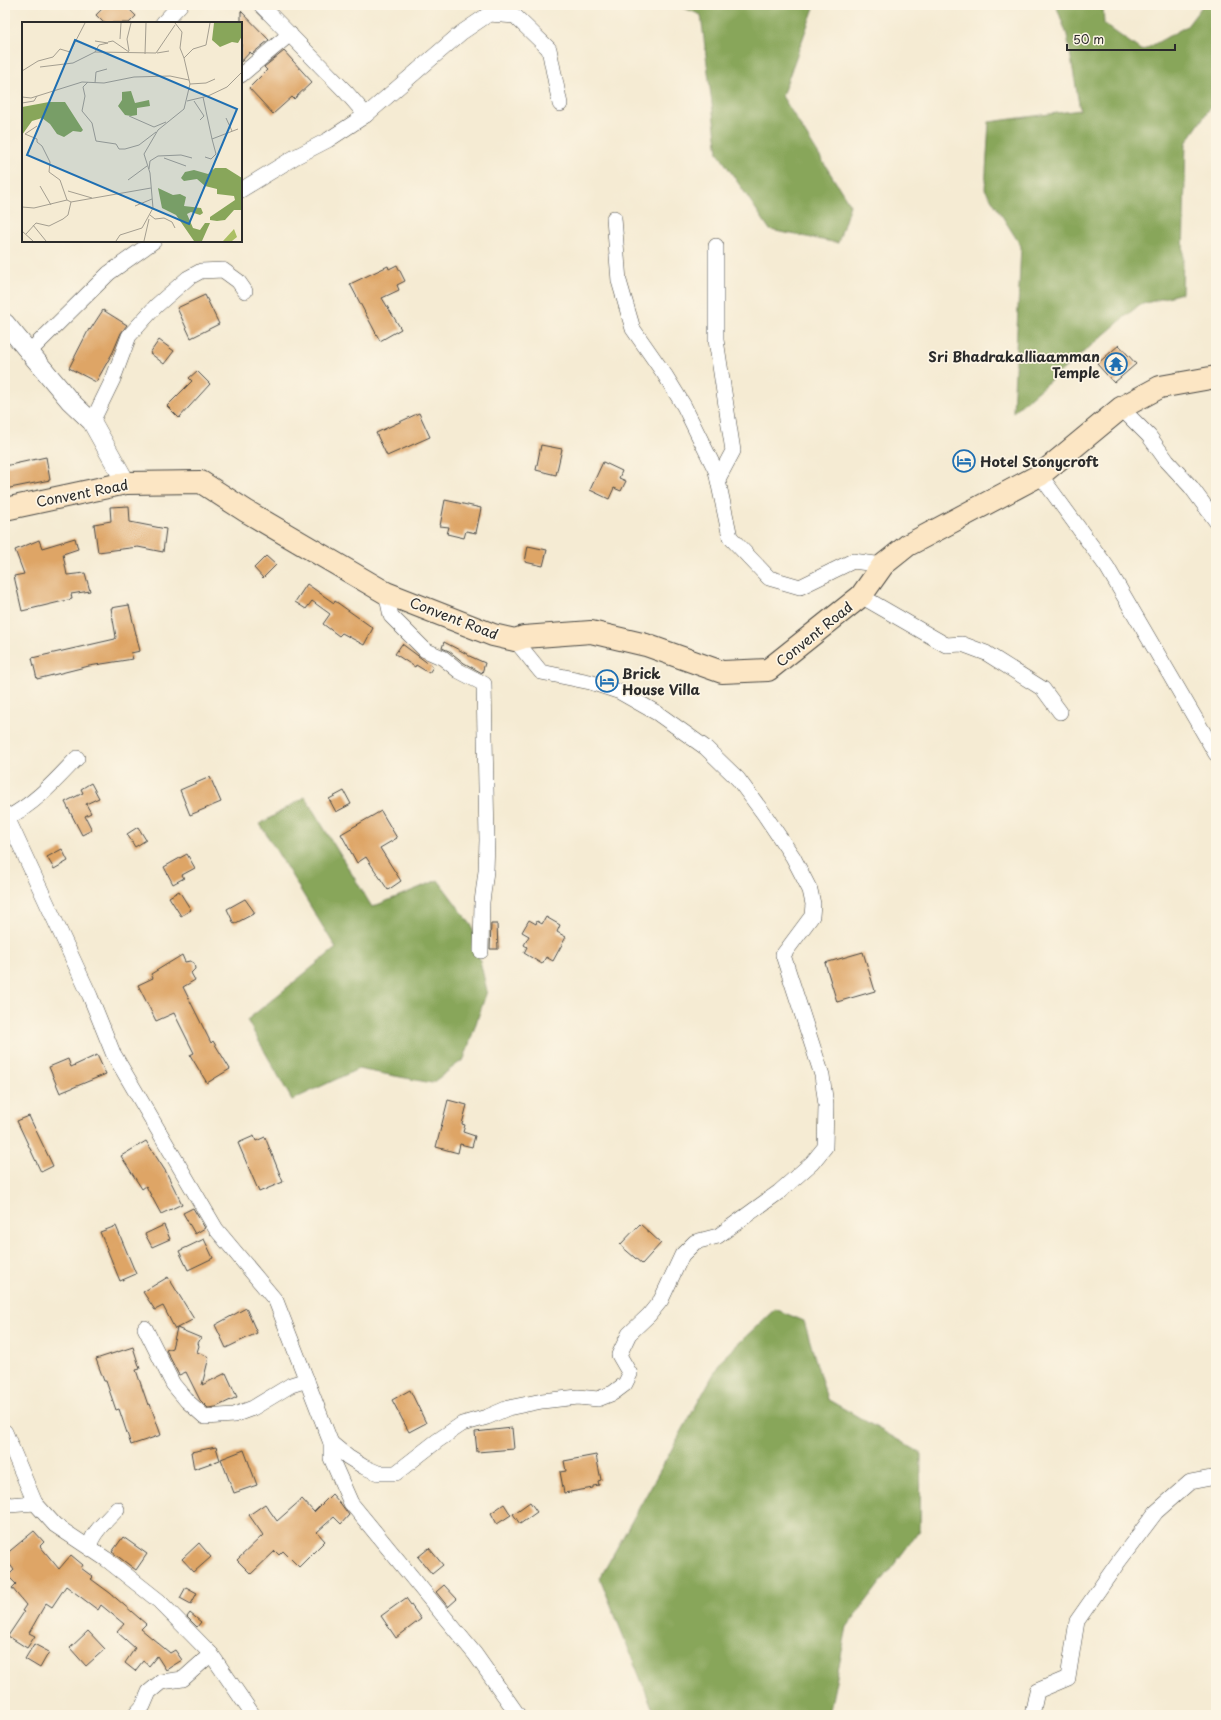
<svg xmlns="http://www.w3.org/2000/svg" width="1221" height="1720" viewBox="0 0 1221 1720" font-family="'Playpen Sans',sans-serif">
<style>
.forest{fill:#88a65a;stroke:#5a6842}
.building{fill:#dea566}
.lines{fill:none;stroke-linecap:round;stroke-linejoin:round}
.minor-casing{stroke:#494844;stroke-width:16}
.tertiary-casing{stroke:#494844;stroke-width:20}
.secondary-casing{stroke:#494844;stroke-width:24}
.minor{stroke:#fff;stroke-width:15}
.tertiary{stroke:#fff;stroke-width:19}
.secondary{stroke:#fce6c4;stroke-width:22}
.labels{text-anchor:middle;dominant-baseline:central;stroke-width:3.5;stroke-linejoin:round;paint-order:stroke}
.poi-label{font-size:14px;font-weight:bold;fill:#2b2b2b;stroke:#fcf5e5;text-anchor:start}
.street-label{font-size:14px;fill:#2b2b2b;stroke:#fcf5e5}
.inset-road{fill:none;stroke:#a49e90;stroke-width:1}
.view{fill:#1f6fb2;fill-opacity:0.15;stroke:#1f6fb2;stroke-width:2}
.inset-edge{fill:none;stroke:#2b2b2b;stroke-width:2}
</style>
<rect width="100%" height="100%" fill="#fcf5e5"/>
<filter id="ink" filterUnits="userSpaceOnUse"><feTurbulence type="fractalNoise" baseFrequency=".025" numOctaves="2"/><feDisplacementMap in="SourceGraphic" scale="8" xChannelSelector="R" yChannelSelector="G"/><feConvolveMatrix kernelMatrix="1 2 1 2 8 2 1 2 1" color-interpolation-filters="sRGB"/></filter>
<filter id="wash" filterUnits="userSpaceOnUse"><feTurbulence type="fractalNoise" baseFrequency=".012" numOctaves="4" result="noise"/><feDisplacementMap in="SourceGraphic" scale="16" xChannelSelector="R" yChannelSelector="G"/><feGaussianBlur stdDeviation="0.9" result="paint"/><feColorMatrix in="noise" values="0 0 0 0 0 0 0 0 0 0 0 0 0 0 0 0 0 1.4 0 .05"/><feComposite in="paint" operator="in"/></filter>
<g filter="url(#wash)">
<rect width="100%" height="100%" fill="#f5ebd3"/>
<!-- forest -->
<g class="forest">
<polygon points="677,5 815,5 782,96 850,205 838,243 770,230 718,153 701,15"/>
<polygon points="1056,5 1103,5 1104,24 1142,51 1187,26 1203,5 1216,5 1216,99 1186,143 1182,293 1139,305 1013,412 1021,246 985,189 989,122 1080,110 1067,35"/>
<polygon points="305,797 372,907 438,880 472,926 487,991 464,1059 432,1083 358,1069 292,1100 247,1020 336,948 260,824"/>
<polygon points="775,1309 804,1321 827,1399 921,1453 920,1530 847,1627 829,1715 655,1715 600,1578 722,1359"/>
</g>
<g id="blocks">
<!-- building -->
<g class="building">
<polygon points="106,5 125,5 136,16 129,23 104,23 96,15"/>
<polygon points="241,11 269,40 252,54 250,52 241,62"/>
<polygon points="284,51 312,82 294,99 292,97 273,114 249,88 267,70 264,67"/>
<polygon points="397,265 405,281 397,285 399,290 382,298 401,329 380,341 350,284 388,266 389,269"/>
<polygon points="205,295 219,324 191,338 177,308"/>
<polygon points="103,310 127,325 121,333 113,352 96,382 69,368 89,329 90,330"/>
<polygon points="159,340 174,351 164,364 150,353"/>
<polygon points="1119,345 1136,364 1114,383 1097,364"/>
<polygon points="197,371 210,384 179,418 167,406 192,381 189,378"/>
<polygon points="419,413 430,437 387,456 376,433"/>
<polygon points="541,445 562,449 556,475 536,470"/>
<polygon points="46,457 50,480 5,489 5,466"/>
<polygon points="603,462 622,471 619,478 626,481 621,491 614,488 609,499 590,490"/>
<polygon points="445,500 481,508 476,533 466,531 464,538 447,534 449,527 440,526"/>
<polygon points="129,506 130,522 166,529 163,552 138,547 98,552 94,524 111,521 110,507"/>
<polygon points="75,538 78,549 63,554 67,575 85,573 90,591 71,594 72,599 22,611 14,576 24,574 15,550 39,540 42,548"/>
<polygon points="528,546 547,550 543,566 525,562"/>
<polygon points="266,556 276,565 263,578 254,568"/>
<polygon points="307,584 334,603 335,601 373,628 364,645 342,633 339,636 323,624 330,614 312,601 306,609 295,602"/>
<polygon points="129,605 140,651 131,653 133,659 89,666 37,679 32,658 115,639 116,637 111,608"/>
<polygon points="444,642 467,654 467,655 485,663 482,673 464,663 449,651 442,648"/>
<polygon points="402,644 433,667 429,673 416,665 415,667 395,654"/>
<polygon points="210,777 221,802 190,815 180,790"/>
<polygon points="91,783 99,798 86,804 91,813 85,816 92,830 82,835 65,802 83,793 81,789"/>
<polygon points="344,791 351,804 336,812 329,799"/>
<polygon points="381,811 397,838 380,848 401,881 388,890 366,857 357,863 341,834"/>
<polygon points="138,827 146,840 135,847 127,834"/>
<polygon points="62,849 68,861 54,869 47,857"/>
<polygon points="187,854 195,868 182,875 184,878 173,884 164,867"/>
<polygon points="179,891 191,910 181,916 169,897"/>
<polygon points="245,899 255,913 234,924 227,909"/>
<polygon points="546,917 560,925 557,932 566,937 553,961 546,957 542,964 524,953 527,947 524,945 529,936 522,932 529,920 536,924 537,921 542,924"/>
<polygon points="491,924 497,924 498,949 490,949"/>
<polygon points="863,952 875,991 837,1002 825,963"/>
<polygon points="182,955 185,962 190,961 194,963 195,969 191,973 195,980 183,987 211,1043 213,1041 230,1069 207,1083 190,1055 194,1053 174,1013 156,1021 138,985 153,978 151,974"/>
<polygon points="97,1055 106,1074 60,1093 49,1067 68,1059 71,1067"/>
<polygon points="448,1100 467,1105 462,1124 465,1125 463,1132 475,1136 472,1147 460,1144 458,1153 436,1147"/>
<polygon points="29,1116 53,1166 41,1172 17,1121"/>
<polygon points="254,1136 256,1141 265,1137 283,1182 259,1192 238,1143"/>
<polygon points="146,1141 166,1172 182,1204 161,1214 146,1186 142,1189 121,1156"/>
<polygon points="193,1208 205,1228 195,1234 183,1213"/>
<polygon points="640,1224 661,1243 642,1264 620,1245"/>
<polygon points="164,1225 170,1239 152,1247 145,1234"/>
<polygon points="116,1226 136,1274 120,1281 100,1232"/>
<polygon points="204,1239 213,1258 188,1270 179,1251"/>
<polygon points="168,1277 194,1319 175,1329 163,1306 155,1310 143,1292"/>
<polygon points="246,1308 257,1333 226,1348 215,1325"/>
<polygon points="177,1328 201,1338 198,1343 199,1346 197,1352 209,1357 202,1385 226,1373 237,1397 216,1407 208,1408 200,1400 186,1372 179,1375 166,1350 172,1348"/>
<polygon points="133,1347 140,1369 136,1370 148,1405 150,1404 161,1435 131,1445 119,1409 116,1410 106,1381 104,1381 96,1359"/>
<polygon points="410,1390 426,1423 409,1432 392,1400"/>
<polygon points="512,1428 514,1449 477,1452 475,1432"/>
<polygon points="216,1447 220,1460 194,1469 191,1452"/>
<polygon points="244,1450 257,1485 234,1493 221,1459"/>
<polygon points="596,1455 601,1480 598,1481 599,1485 593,1486 593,1488 564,1493 560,1472 566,1471 564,1461"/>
<polygon points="332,1494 341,1504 349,1515 341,1524 334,1517 317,1532 325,1541 299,1567 283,1551 279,1555 275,1551 251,1574 237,1560 263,1535 249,1515 265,1504 277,1521 302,1499 314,1512"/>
<polygon points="530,1502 537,1512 520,1524 513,1514"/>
<polygon points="504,1504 511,1515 497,1524 491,1513"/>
<polygon points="34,1531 44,1542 40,1546 59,1569 71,1555 83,1565 81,1568 93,1577 91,1579 110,1593 146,1624 141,1629 170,1653 175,1650 182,1660 166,1670 157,1656 149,1666 143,1661 135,1671 125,1663 135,1648 117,1632 124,1624 101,1605 98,1610 66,1586 52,1607 46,1603 29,1633 35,1636 27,1648 8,1636 24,1612 22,1611 26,1605 12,1588 16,1584 8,1576 14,1570 5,1558 5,1555"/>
<polygon points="123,1537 147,1554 136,1570 112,1552"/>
<polygon points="199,1543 211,1557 194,1572 182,1559"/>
<polygon points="429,1548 443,1565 432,1574 418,1557"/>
<polygon points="444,1585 457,1599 448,1607 436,1592"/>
<polygon points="186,1587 197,1593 191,1604 180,1598"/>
<polygon points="406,1598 421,1619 396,1638 381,1616"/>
<polygon points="190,1613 201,1622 197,1627 187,1617"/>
<polygon points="88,1631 105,1649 86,1666 70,1648"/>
<polygon points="34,1644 49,1652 40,1668 25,1659"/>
</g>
</g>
</g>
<g filter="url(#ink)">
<use href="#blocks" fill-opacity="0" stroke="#494844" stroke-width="1"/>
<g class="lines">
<!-- minor casing -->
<g class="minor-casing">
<g id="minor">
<polyline points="163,23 180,5"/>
<polyline points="241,75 290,34"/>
<polyline points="366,115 461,33 489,14 515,16 549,49 560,104"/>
<polyline points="241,190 295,157 328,140 366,115 346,92 261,5"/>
<polyline points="614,218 619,281 633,329 665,375 684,406 716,471 730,537 769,578 800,587 853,561 883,565"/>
<polyline points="716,246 716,340 733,451 718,479"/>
<polyline points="28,353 109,273 154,241"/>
<polyline points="1121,408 1149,436 1167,461 1191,487 1216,521"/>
<polyline points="92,422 113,379 129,336 156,306 188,278 201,271 223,270 238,281 245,291"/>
<polyline points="1040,475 1107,567 1216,754"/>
<polyline points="386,593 391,616 425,650 443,658 459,671 484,684 487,840 486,871 482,902 481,951"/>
<polyline points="861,596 946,645 962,644 986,653 1043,689 1060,712"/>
<polyline points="5,813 90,996 113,1053 216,1229 276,1301 331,1443 331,1458 351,1503 475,1654 518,1715"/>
<path d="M7,818c29,-15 48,-37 70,-60"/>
<polyline points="145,1328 173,1384 187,1401 205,1417 234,1415 253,1408 291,1385 307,1380"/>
<polyline points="5,1432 35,1503 55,1525 106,1559 159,1601 211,1654 253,1715"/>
<polyline points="331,1443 348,1457 364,1467 378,1473 396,1473 437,1441 462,1424 487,1417 508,1408 542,1401 578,1397 598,1399 613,1393 625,1384 630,1374 619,1355 629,1334 649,1315 661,1300 682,1255 695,1242 718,1236 779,1192 812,1163 825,1147 826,1105 822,1075 783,955 812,916 813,904 810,890 793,857 764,814 738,779 706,748 657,713 620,692 590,682 541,672 515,640"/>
<polyline points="5,1503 9,1505 35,1503"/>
<path d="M90,1548c-1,-14 19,-29 27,-39"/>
<polyline points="135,1715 143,1706 149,1692 161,1682 183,1679 211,1654"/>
<polyline points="1032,1715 1037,1691 1068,1678 1077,1621 1119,1561 1156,1512 1190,1482 1216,1477"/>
</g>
</g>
<!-- tertiary casing -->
<g class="tertiary-casing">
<polyline id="tertiary" points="5,323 70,401 92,422 126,483"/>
</g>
<!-- secondary casing -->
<g class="secondary-casing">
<polyline id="secondary" points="5,509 126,483 201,482 246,511 386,593 493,635 515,640 524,637 591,632 646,645 722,672 768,670 861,596 883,565 908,545 1040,475 1121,408 1160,387 1216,377"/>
</g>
<!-- minor -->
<use href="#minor" class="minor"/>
<!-- tertiary -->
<use href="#tertiary" class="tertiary"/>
<!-- secondary -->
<use href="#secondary" class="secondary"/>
</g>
</g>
<!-- icons -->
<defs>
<g id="temple-ring" transform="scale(1.15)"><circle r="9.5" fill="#fcf5e5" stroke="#1f6fb2" stroke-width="1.5"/><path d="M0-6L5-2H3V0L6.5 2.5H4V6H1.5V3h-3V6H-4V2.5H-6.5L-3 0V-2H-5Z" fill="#1f6fb2"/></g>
<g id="hotel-ring" transform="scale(1.15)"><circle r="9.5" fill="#fcf5e5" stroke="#1f6fb2" stroke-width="1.5"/><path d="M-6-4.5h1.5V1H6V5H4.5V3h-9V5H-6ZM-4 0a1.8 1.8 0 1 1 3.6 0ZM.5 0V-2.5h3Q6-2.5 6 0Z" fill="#1f6fb2"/></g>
</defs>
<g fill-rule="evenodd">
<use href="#temple-ring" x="1116" y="364"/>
<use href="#hotel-ring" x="964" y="461"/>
<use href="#hotel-ring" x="607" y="681"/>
</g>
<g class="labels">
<!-- poi labels -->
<g class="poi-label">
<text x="1100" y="356" text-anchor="end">Sri Bhadrakalliaamman<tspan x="1100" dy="16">Temple</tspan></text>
<text x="980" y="461">Hotel Stonycroft</text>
<text x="622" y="673">Brick<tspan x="622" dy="16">House Villa</tspan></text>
</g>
<!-- street labels -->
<g class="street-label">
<text transform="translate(82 493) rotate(-11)">Convent Road</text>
<text transform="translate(454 618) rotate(21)">Convent Road</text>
<text transform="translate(814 634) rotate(-39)">Convent Road</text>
</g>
</g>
<!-- overview -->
<g transform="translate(22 22)">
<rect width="220" height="220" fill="#f5ebd3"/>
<path d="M212,207l3,8 -5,4h-9z" fill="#abbf64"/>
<path d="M192,1h28v13l-4,7 -6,-1 -12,5 -8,-7zM109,69l4,12 14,-3 1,6 -13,2v7l-6,1 -6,-1 -7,-9 4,-6v-8zM27,80h16l18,28 -2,2 -8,-1 -9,6 -7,-3 -7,-10 -8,-6 -10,3 -10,14v-28zM193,146h11l16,10v35l-1,-3h-7l-9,10 -8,1 -7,-1v-3l25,-17 -1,-4 -17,-2v-5l-12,-3 -8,-7 -13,2 -3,-3 4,-6 9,-2 14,4zM136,166l15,7 7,-1 6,3 -2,9 17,2 2,5 -3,2 -9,-3 -4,2 6,14 7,2 5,-7h5l-8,18h-8l-18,-26 -14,-7z" fill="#88a65a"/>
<path class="inset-road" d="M153,1l7,9 -2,16 4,10M98,17l1,-16M86,20l5,-1 16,11M107,29l-2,-12 4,-16M73,30l4,-7 9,-2 -13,-2M135,31l12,-2M123,32l1,-31M18,45l33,-4 22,-11 61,1 19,-28M0,49l16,-10 15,-4 7,-8 10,3 15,-29M66,60l-5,5 2,9 -3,15 10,12 4,18 20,3 3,5h6l14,-4 17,-13M73,61l1,-11 11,-3M168,62l16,-1 9,-4M0,75l9,1 51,-16 22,1 30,-6 36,-1 19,4M181,75l9,42 26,-10M165,79l21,-5 19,-9 15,-15M172,79l10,15 -4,4M0,81l12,-2 3,-5M107,94l25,11 12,-5M204,96l6,13M15,104l-12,8 12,5v3l5,4 8,16 -1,10 11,8 7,20M183,135l6,2 5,-5 -4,-15M142,136l22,8M127,147l1,-8 8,-5 23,-1 11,3M106,158l19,-14M18,164l11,19M46,169l24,7M113,184l17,-7M0,185l12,1 33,-8 4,2 80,-14M128,193l5,4 9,-1 8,4 3,6M11,203l13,16M0,209l11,10M4,212l10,-11 13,3 14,-7 5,-4 3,-13M94,219l4,-6 22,-7 11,-20 -3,-35 -6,-19 14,-24 26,-21 6,-25 -6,-26 9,-9 13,-4 4,-22M122,219l5,-22"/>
<path class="view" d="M53,18l162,69 -48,115 -162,-69z"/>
<rect width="220" height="220" class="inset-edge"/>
</g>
<!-- margin -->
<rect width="1221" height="1720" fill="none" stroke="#fcf5e5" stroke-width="20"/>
<!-- scale -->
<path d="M1067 44v6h108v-6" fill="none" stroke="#2b2b2b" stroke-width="2"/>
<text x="1073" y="44" font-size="12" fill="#2b2b2b" stroke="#fcf5e5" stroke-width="3" paint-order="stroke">50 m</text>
</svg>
